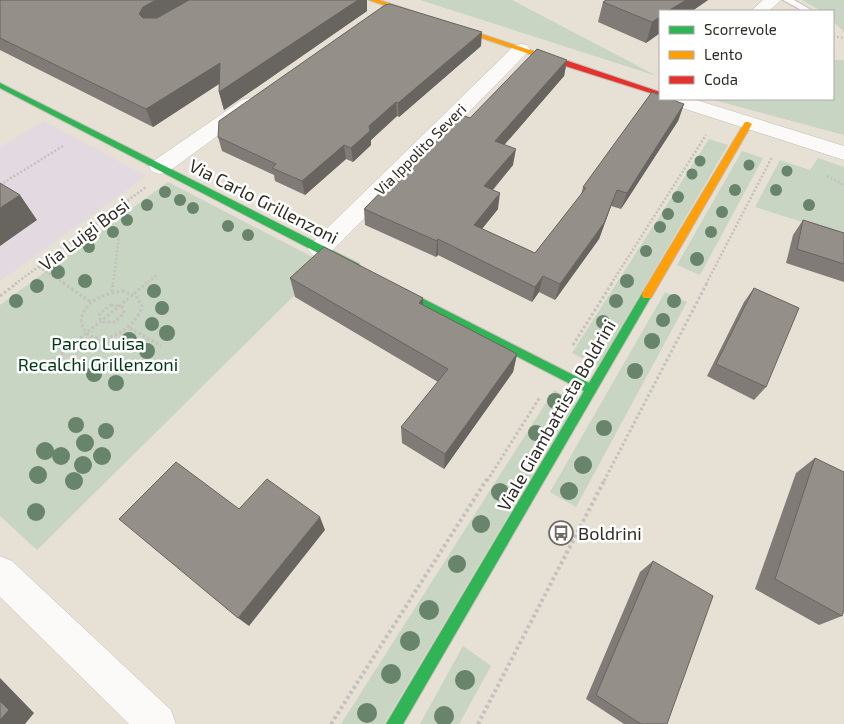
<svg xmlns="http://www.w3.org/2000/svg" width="844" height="724" viewBox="0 0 844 724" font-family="'Exo 2',sans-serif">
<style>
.education{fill:#e2dae0}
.green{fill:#c7d5c2}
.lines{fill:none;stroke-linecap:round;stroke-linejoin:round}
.lane-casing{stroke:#c4beb5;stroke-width:2}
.street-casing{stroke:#c4beb5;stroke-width:1}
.fast-casing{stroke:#c4beb5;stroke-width:2}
.slow-casing{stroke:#c4beb5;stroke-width:2}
.jam-casing{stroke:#c4beb5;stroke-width:2}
.path-far3{stroke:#c4c1be;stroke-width:2;stroke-dasharray:2 2;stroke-linecap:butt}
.path-far2{stroke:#c4c1be;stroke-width:2.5;stroke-dasharray:2 2;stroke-linecap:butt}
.path-far1{stroke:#c4c1be;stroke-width:3;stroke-dasharray:2.5 2.5;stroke-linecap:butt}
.path{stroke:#c4c1be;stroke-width:4;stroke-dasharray:3 3;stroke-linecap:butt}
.lane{fill:#fbfaf9;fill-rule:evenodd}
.street{fill:#fbfaf9;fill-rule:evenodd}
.fast{fill:#30b455;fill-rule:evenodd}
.slow{fill:#ff9f0a;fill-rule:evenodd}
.jam{fill:#e5322d;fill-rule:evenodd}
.tree{fill:#68846b}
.wall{fill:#807b76}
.shaded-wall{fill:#686460}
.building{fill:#958f89;stroke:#686460}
.labels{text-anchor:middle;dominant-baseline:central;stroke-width:5;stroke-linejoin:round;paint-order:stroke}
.far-street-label{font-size:15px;fill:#302b23;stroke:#fff}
.street-label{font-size:18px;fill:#302b23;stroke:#fff}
.park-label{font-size:18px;fill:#003914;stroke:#fff}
.poi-label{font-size:18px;fill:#302b23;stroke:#fff;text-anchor:start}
</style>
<rect width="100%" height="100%" fill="#e6e0d5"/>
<!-- education -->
<polygon class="education" points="44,121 146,176 0,281 0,147"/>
<!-- green -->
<g class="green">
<polygon points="420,0 512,0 657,76"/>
<polygon points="802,0 844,0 844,32 833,21 833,11 821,11"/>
<polygon points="833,60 844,60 844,135 710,99 833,99"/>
<polygon points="709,139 728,145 598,366 572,353"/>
<polygon points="742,151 763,158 700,275 677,265"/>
<polygon points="818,158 844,167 844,235 755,207 780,160 810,170"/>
<polygon points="168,182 326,264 37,550 0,516 0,305"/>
<polygon points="665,292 687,302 576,507 550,492"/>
<polygon points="554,390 576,402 384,724 341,724"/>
<polygon points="463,646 491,666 459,724 420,724"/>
</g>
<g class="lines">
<!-- lane casing -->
<g class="lane-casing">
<polygon id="lane" points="783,0 794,0 813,11 803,11"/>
</g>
<!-- street casing -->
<g class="street-casing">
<g id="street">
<polygon points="763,0 781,0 769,11 751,11"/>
<polygon points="521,44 527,45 530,49 527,53 328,255 320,258 312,255 308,249 312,243 515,45"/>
<polygon points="249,98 256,100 259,104 256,108 168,172 160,174 152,172 149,167 152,162 242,100"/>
<polygon points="665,99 693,99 844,146 844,160 667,103"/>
<polygon points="0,556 12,561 171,710 176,724 129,724 0,597"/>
</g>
</g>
<!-- fast casing -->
<g class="fast-casing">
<g id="fast">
<polygon points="0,83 359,264 360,267 359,270 351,270 0,88"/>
<polygon points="390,282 589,383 643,292 651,292 652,295 403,724 386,724 584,391 386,289 385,286 386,283"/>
</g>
</g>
<!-- slow casing -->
<g class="slow-casing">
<g id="slow">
<polygon points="369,0 379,0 569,63 562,65"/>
<polygon points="745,122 748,122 752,124 651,298 643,298 642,295 643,292"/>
</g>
</g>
<!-- jam casing -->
<g class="jam-casing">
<polygon id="jam" points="562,61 568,61 660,92 660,96 562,65"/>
</g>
<!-- path-far3 -->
<polyline class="path-far3" points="833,36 844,38"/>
<!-- path-far2 -->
<g class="path-far2">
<polyline points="827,176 844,185"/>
<polyline points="0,185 63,146"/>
<polyline points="39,267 65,284"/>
<polyline points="15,284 146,187"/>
<polyline points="113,284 119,236"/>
<polyline points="145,284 157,275"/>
<polyline points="611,284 706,135"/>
<polyline points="706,284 772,157"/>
</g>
<!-- path-far1 -->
<g class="path-far1">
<polyline points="63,283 91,302"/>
<path d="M122,291l14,5 6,10c-8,29 -57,49 -61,13 5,-19 23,-25 41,-28z"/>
<polyline points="112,292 113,283"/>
<polyline points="0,296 17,283"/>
<polygon points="111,305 122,307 124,313 115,322 103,322 99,318 100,313"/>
<polyline points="130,328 161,346"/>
<polyline points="573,345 612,283"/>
<polyline points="61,354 147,283"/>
<polyline points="487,481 540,397"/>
<polyline points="604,481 707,283"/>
</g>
<!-- path -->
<g class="path">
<polyline points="331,724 487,479"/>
<polyline points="478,724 605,479"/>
</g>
<!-- lane -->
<use href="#lane" class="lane"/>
<!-- street -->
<use href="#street" class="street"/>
<!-- fast -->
<use href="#fast" class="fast"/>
<!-- slow -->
<use href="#slow" class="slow"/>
<!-- jam -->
<use href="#jam" class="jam"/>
</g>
<!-- trees -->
<g class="tree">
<circle cx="700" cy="161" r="5.5"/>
<circle cx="749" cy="165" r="5.5"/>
<circle cx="787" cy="171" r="5.5"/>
<circle cx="692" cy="174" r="5.5"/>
<circle cx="735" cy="190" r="6"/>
<circle cx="776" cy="190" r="6"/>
<circle cx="165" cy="192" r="6"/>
<circle cx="678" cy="197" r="6"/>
<circle cx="180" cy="200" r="6"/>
<circle cx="147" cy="205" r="6"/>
<circle cx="809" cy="205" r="6"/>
<circle cx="193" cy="208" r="6"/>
<circle cx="722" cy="212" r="6"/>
<circle cx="668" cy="214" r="6"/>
<circle cx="127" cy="220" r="6"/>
<circle cx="228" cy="226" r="6"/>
<circle cx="660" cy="227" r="6"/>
<circle cx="113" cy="232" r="6"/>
<circle cx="711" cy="232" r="6"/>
<circle cx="248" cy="235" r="6"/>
<circle cx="89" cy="247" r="6"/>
<circle cx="646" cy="251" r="6"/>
<circle cx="697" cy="259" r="7"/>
<circle cx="58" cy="272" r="7"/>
<circle cx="85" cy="281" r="7"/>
<circle cx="627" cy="281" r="7"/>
<circle cx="37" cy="286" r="7"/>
<circle cx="154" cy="291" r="7"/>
<circle cx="16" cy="301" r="7"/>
<circle cx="616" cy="301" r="7"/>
<circle cx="674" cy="301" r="7"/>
<circle cx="162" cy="308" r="7"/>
<circle cx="663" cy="320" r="7"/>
<circle cx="603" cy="322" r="7"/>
<circle cx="152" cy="324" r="7"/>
<circle cx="167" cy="333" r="8"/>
<circle cx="129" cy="340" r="8"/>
<circle cx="652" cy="341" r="8"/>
<circle cx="147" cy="351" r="8"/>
<circle cx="635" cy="371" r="8"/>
<circle cx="94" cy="374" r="8"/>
<circle cx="116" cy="383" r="8"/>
<circle cx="555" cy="401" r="8"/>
<circle cx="76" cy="425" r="8"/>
<circle cx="604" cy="428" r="8"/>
<circle cx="106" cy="431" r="8"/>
<circle cx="536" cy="433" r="8"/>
<circle cx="85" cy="443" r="9"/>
<circle cx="45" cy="451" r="9"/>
<circle cx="61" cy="456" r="9"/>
<circle cx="102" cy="456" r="9"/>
<circle cx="83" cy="465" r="9"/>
<circle cx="583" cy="465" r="9"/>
<circle cx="38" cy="475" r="9"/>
<circle cx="74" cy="481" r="9"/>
<circle cx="569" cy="491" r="9"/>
<circle cx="500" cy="492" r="9"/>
<circle cx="36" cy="512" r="9"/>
<circle cx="481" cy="524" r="9"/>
<circle cx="457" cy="564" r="9"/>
<circle cx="429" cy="610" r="10"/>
<circle cx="410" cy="641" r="10"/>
<circle cx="391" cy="674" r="10"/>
<circle cx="465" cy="680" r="10"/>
<circle cx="367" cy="713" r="10"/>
<circle cx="444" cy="716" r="10"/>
</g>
<!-- wall -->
<g class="wall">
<polygon points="0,0 367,0 367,11 224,110 219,92 219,84 153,127 0,50"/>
<polygon points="606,0 708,0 692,11 660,11 660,33 646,43 598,22 603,2"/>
<polygon points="481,46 399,117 397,116 371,140 371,145 353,162 346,159 305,195 275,181 274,175 222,151 218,137"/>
<polygon points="567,60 564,76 504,145 513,165 493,190 498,209 482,229 535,253 581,195 583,187 684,104 678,121 621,209 611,206 599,239 555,300 539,292 532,302 438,255 436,257 365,225 364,209 418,159 470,118"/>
<polygon points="803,220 844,233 844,282 786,263 793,235"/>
<polygon points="290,278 423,298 423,305 517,354 513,372 444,469 402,443 401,427 438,382 295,297"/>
<polygon points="754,288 766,387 754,400 707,376 744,302"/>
<polygon points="815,458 842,616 819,625 755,589 796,473"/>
<polygon points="653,561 667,724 624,724 586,699 640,572"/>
</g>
<!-- shaded-wall -->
<g class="shaded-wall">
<polygon points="156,0 194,0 149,24 139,14 143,7"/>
<polygon points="358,0 367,0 367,11 224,110 219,92"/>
<polygon points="686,0 708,0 692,11 668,11"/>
<polygon points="660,17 660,33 646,43 652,22"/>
<polygon points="482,32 481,46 399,117 398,103"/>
<polygon points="567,60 564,76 493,158 495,141"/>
<polygon points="220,63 225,80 153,127 146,109"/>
<polygon points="396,102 397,116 371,140 371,145 353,162 351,148 369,126"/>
<polygon points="684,104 678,121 621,209 627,193"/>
<polygon points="344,145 346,159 305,195 302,181"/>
<polygon points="516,149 513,165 482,202 484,186"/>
<polygon points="617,190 599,239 555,300 560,284"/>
<polygon points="500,193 498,209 472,241 474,225"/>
<polygon points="20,195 37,220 0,246 0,208"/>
<polygon points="438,239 438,255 436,257 437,241"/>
<polygon points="543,276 539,292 532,302 535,287"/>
<polygon points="423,298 423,317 419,303"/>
<polygon points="517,354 513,372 444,469 445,454"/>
<polygon points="320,517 325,530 249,626 238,618"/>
<polygon points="0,678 34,713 25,724 0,724"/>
</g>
<!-- building -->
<g class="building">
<polygon points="0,0 156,0 143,7 139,14 143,18 157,18 189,0 358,0 219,92 220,63 146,109 0,38"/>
<polygon points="606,0 686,0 668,11 660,11 660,17 652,22 603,2"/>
<polygon points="390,4 482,32 398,103 396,102 369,126 370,131 351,148 344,145 302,181 272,168 276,164 218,137 219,121 385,5"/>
<polygon points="537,49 567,60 495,141 516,149 484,186 500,193 474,225 535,253 586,188 583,187 652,92 660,95 660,99 670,99 684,104 627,193 617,190 604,223 560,284 543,276 535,287 438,239 437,241 364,209 414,158 418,159 462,115 470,118"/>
<polygon points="0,183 20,195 0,208"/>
<polygon points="803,220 844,233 844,264 797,249"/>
<polygon points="324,247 423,298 419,303 517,354 445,454 401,427 448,369 290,278"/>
<polygon points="754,288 799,308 766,387 716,364"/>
<polygon points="815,458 844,472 844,610 842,616 775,579"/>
<polygon points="176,462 239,509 267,479 320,517 238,618 119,519"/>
<polygon points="653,561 713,596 667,724 641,724 596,695"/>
<polygon points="0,701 9,710 0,720"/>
</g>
<!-- icons -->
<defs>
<g id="bus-ring" transform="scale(1.25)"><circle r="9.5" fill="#fff" stroke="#706a61" stroke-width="1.5"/><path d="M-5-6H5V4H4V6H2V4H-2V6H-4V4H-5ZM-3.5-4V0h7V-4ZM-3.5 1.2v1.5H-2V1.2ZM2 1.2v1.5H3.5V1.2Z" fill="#706a61"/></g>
</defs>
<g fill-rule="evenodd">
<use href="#bus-ring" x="561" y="533"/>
</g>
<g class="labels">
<!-- far-street labels -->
<g class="far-street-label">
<text transform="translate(420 149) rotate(-45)">Via Ippolito Severi</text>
</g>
<!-- street labels -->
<g class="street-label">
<text transform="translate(264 201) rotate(27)">Via Carlo Grillenzoni</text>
<text transform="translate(84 234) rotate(-37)">Via Luigi Bosi</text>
<text transform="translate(556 415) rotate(-60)">Viale Giambattista Boldrini</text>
</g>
<!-- park labels -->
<g class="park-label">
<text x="98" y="343">Parco Luisa<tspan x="98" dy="21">Recalchi Grillenzoni</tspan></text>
</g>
<!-- poi labels -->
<g class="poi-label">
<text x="578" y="533">Boldrini</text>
</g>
</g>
<!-- legend -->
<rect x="659" y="10" width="175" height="90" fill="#ffffff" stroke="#acaaa7"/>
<rect x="669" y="26" width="25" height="8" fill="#30b455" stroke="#acaaa7"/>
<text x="704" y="35" font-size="15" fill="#302b23">Scorrevole</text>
<rect x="669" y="51" width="25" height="8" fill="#ff9f0a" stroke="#acaaa7"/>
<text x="704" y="60" font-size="15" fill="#302b23">Lento</text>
<rect x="669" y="76" width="25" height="8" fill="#e5322d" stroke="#acaaa7"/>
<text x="704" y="85" font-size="15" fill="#302b23">Coda</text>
</svg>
